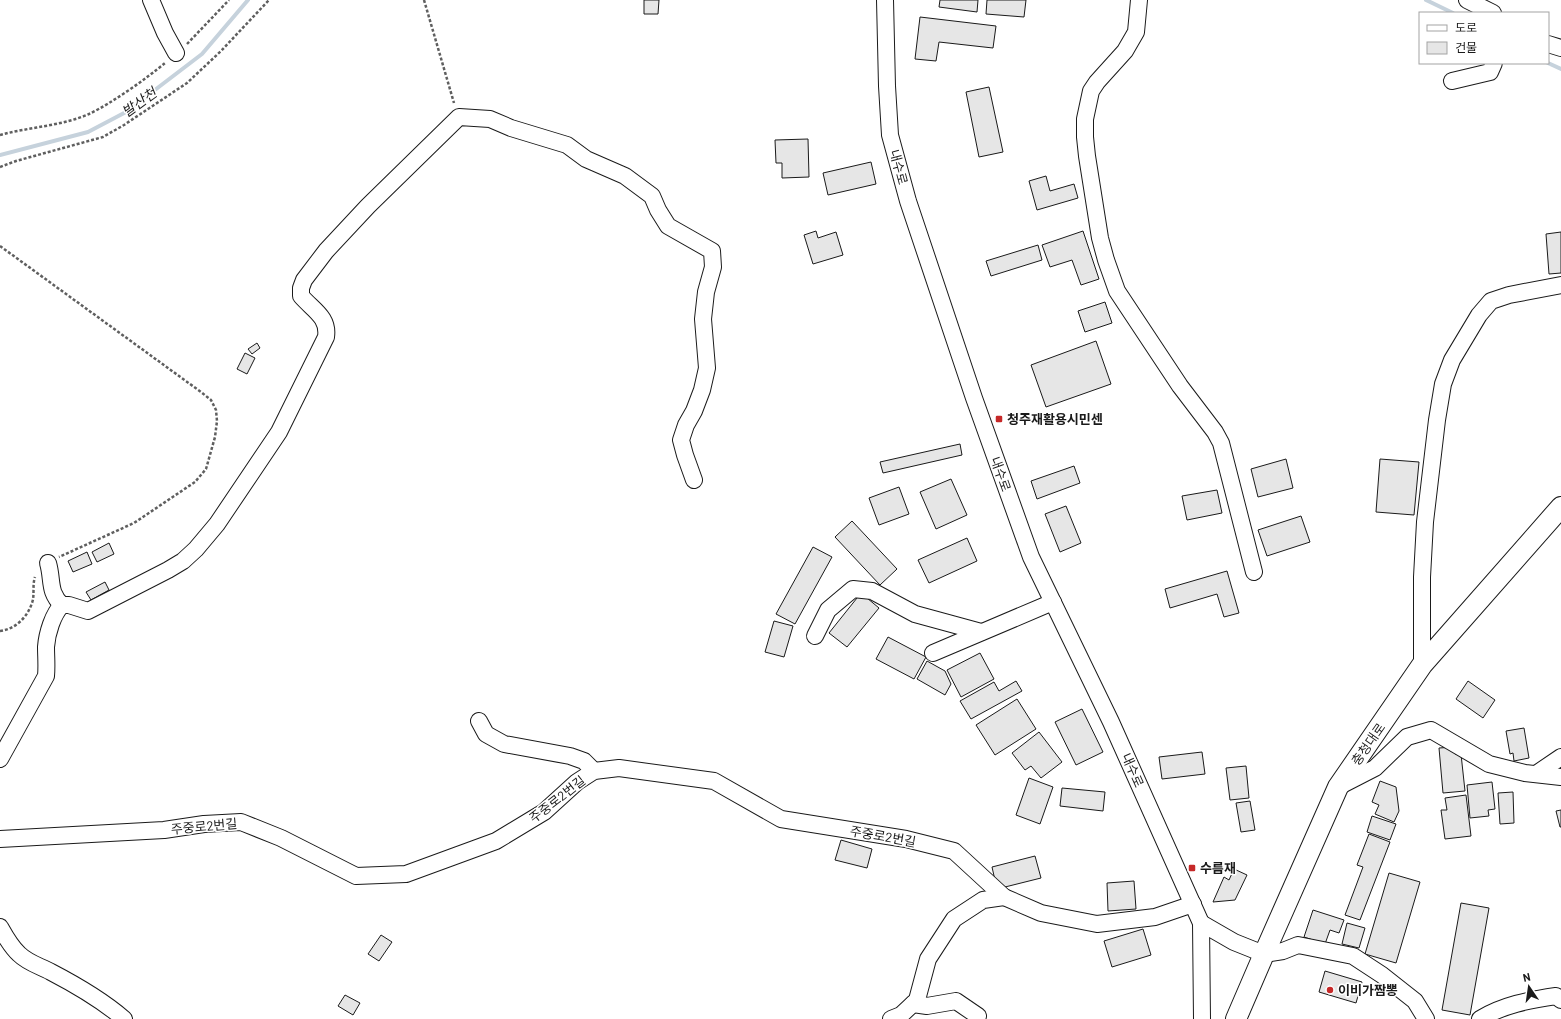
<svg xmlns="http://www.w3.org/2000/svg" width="1561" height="1019" viewBox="0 0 1561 1019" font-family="Barlow,'Noto Sans KR',sans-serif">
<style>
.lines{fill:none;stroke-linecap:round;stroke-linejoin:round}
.stream{stroke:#c6d2dc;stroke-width:4}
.building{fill:#e6e6e6;stroke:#1a1a1a}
.minor-casing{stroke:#1a1a1a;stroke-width:18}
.major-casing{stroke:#1a1a1a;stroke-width:22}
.path{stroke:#5f5f5f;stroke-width:2.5;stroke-dasharray:3 2;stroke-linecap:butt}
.minor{stroke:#fff;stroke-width:16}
.major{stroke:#fff;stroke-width:20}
.poi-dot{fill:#c62828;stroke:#fff;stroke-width:1.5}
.labels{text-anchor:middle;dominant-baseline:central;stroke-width:3;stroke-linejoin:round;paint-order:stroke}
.street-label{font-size:13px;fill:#1a1a1a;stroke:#fff}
.poi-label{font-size:13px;font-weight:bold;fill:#1a1a1a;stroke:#fff;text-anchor:start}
.water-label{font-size:14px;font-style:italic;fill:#1a1a1a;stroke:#fff}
</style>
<rect width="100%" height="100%" fill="#fff"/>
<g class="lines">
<!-- stream -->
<g class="stream">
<polyline points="1426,0 1453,13"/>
<polyline points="1548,63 1561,69"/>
<polyline points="0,155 88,132 126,112 202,54 248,0"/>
</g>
</g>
<!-- building -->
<g class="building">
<polygon points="644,0 659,0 658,14 644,14"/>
<polygon points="940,0 978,0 977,12 939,7"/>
<polygon points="987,0 1026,0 1024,17 986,14"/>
<polygon points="920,17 996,26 993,48 939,42 936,61 915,59"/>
<polygon points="989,87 1003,152 979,157 966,92"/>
<polygon points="808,139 809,177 782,178 782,163 776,163 775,140"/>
<polygon points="871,162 876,184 828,195 823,173"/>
<polygon points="1046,176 1050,191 1074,184 1078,198 1037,210 1029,181"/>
<polygon points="816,231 818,238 836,232 843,255 813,264 804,235"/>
<polygon points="1083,231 1099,279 1081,285 1072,260 1050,267 1042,245"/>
<polygon points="1561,232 1561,273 1549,274 1546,234"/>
<polygon points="1038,245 1042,260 991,276 986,261"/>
<polygon points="1105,302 1112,323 1085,332 1078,311"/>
<polygon points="1096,341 1111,384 1046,407 1031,365"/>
<polygon points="257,343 260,348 252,354 248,349"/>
<polygon points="245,353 255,358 247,374 237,369"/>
<polygon points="960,444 962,455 883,473 880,462"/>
<polygon points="1286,459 1293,488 1258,497 1251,469"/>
<polygon points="1380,459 1419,462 1414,515 1376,512"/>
<polygon points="1074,466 1080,483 1037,499 1031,481"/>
<polygon points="951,479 967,515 936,529 920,492"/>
<polygon points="899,487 909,514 879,525 869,498"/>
<polygon points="1217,490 1222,513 1187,520 1182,496"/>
<polygon points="1066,506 1081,543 1060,552 1045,514"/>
<polygon points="1301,516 1310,542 1267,556 1258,530"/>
<polygon points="852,521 897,569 880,585 835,537"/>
<polygon points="967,538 977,561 929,583 918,560"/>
<polygon points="109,543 114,554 97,562 92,552"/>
<polygon points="813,547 832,557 795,624 776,614"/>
<polygon points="87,552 92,564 73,572 68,561"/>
<polygon points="1227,571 1239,613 1224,617 1217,594 1170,608 1165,589"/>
<polygon points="105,582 109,590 91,600 86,592"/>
<polygon points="861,593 879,608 847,647 829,633"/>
<polygon points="774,621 793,626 784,657 765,652"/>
<polygon points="888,637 926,657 914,679 876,659"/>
<polygon points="980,653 994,679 961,697 947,670"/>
<polygon points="927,661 945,671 951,684 945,695 917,679"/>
<polygon points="1016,681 1022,691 971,719 960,701 994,682 999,691"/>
<polygon points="1468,681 1495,700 1483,718 1456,699"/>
<polygon points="1017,699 1036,729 995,755 976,725"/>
<polygon points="1082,709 1103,752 1076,765 1055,722"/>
<polygon points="1524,728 1529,758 1514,761 1513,753 1510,754 1506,731"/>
<polygon points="1039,732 1062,762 1041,778 1031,766 1025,770 1012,753"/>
<polygon points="1454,747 1455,754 1461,754 1465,791 1443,793 1439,748"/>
<polygon points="1202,752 1205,774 1162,779 1159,757"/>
<polygon points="1246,766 1249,798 1230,800 1226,768"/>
<polygon points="1029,778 1053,787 1040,824 1016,815"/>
<polygon points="1380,781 1396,787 1399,811 1394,822 1375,814 1379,805 1372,802"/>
<polygon points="1492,782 1495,809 1488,810 1489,816 1470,818 1467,785"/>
<polygon points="1062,788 1105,792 1103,811 1060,806"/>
<polygon points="1513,792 1514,823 1500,824 1498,793"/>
<polygon points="1466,795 1471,836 1445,839 1441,810 1447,810 1445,798"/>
<polygon points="1250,801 1255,830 1241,832 1236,803"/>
<polygon points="1561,810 1561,827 1560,827 1556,811"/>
<polygon points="1372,816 1396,824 1390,840 1367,832"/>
<polygon points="1369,834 1390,842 1360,920 1345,915 1363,867 1357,865"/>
<polygon points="841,840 872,849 867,868 835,860"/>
<polygon points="1035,856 1041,878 997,889 992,867"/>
<polygon points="1234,869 1247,875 1235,900 1213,902 1224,877 1229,880"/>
<polygon points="1389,873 1420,882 1396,963 1365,954"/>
<polygon points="1134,881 1136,909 1108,911 1107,883"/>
<polygon points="1461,903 1489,908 1470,1015 1442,1010"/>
<polygon points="1313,910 1344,920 1339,933 1330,930 1325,944 1304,937"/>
<polygon points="1347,923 1365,928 1359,948 1342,944"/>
<polygon points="1143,929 1151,955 1112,967 1104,941"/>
<polygon points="381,935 392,942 379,961 368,954"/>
<polygon points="1325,971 1362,982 1356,1003 1319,992"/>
<polygon points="345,995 360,1003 353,1015 338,1006"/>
</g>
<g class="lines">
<!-- minor casing -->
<g class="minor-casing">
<g id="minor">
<polyline points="151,0 165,33 176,53"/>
<polyline points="885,0 887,86 890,135 908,201 974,398 1031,557 1111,722 1201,923 1202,1019"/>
<polyline points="1139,0 1136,32 1125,51 1097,82 1091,91 1085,119 1085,137 1087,156 1100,238 1106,260 1117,291 1180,386 1215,432 1221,443 1254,572"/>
<polyline points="1467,0 1493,13"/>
<polyline points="1548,44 1561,48"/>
<polyline points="1452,81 1490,72 1494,63"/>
<path d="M48,563c5,17 0,29 14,42"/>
<polyline points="815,636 828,610 853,589 872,591 915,614 981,632"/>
<polyline points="933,653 1053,602"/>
<polyline points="1422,665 1422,577 1425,522 1437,420 1443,384 1452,360 1479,315 1491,301 1509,295 1561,285"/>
<polyline points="479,721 486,734 504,744 570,756 584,761 594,771"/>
<path d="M0,759l46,-83c1,-10 0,-20 0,-29 1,-14 7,-33 16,-42h7l19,6 80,-41 15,-9 13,-12 21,-25 62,-92 47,-95c3,-20 -13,-27 -25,-41v-8l3,-8 22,-29 42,-45 91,-89 31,2 21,9 56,17 19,14 39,17 27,20 6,14 10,16 44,25 1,16 -7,25 -3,27 4,49 -5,22 -8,21 -8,14 -5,15 4,15 9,25"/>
<polyline points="1536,774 1561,757"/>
<polyline points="1338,787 1375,768 1407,737 1431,730 1489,764 1525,773 1561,777"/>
<polyline points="0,839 164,830 204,824 241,822 281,838 356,876 406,874 496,841 544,812 577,782 594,771 619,768 714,781 781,819 906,839 954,851 1004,897 1041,913 1097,924 1155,917 1193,904"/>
<polyline points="1201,923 1234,942 1264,954 1283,951 1298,945 1353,956 1382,975 1415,1001 1426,1019"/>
<path d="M0,927c5,9 11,20 19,27 9,9 21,12 32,18 25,13 51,28 73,47"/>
<polyline points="913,1004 927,1006 956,1001 978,1016"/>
<polyline points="891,1019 901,1015 917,1000 928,959 954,919 983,900 1004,897"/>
<path d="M1480,1019c23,-14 49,-19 76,-23l5,4"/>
</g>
</g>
<!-- major casing -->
<g class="major-casing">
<polyline id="major" points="1236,1019 1264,954 1338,787 1422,665 1561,507"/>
</g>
<!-- path -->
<g class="path">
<polyline points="424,0 454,103"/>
<polyline points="187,44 229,0"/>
<path d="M0,135c29,-8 62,-9 89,-21 23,-11 57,-35 76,-51"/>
<polyline points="0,167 16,161 103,137 124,125 187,83 221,51 269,0"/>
<polyline points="0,246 201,392 211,400 216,410 217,421 215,437 206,469 195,482 134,523 59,557"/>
<path d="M0,631c15,-2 27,-13 32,-28 3,-8 0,-17 3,-26"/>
</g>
<!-- minor -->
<use href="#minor" class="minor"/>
<!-- major -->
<use href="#major" class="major"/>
</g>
<!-- markers -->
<g class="poi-dot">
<rect x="995" y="415" width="8" height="8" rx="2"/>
<rect x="1188" y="864" width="8" height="8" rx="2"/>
<circle cx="1330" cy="990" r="4"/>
</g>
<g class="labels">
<!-- street labels -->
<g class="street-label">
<text transform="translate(899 167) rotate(75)">내수로</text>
<text transform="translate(1001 474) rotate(70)">내수로</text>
<text transform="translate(1368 744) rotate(-55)">충청대로</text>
<text transform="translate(1133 770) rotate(66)">내수로</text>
<text transform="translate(557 799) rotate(-38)">주중로2번길</text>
<text transform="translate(204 826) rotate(-5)">주중로2번길</text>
<text transform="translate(883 836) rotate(10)">주중로2번길</text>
</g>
<!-- poi labels -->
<g class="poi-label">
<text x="1007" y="419">청주재활용시민센</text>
<text x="1200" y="868">수름재</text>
<text x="1338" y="990">이비가짬뽕</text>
</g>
<!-- water labels -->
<g class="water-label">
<text transform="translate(139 102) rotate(-36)">발산천</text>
</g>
</g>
<!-- legend -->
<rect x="1419" y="12" width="130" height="52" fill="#ffffff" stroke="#a3a3a3"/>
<rect x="1427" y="25" width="20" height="6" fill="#ffffff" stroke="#a3a3a3"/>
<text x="1455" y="32" font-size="12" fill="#1a1a1a">도로</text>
<rect x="1427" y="42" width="20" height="12" fill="#e6e6e6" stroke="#a3a3a3"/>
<text x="1455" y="52" font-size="12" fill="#1a1a1a">건물</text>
<!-- north arrow -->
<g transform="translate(1529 987) rotate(347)" stroke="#ffffff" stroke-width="3" paint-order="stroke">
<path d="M0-3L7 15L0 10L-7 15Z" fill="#1a1a1a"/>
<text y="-6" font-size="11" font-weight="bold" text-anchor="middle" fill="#1a1a1a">N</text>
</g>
</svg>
